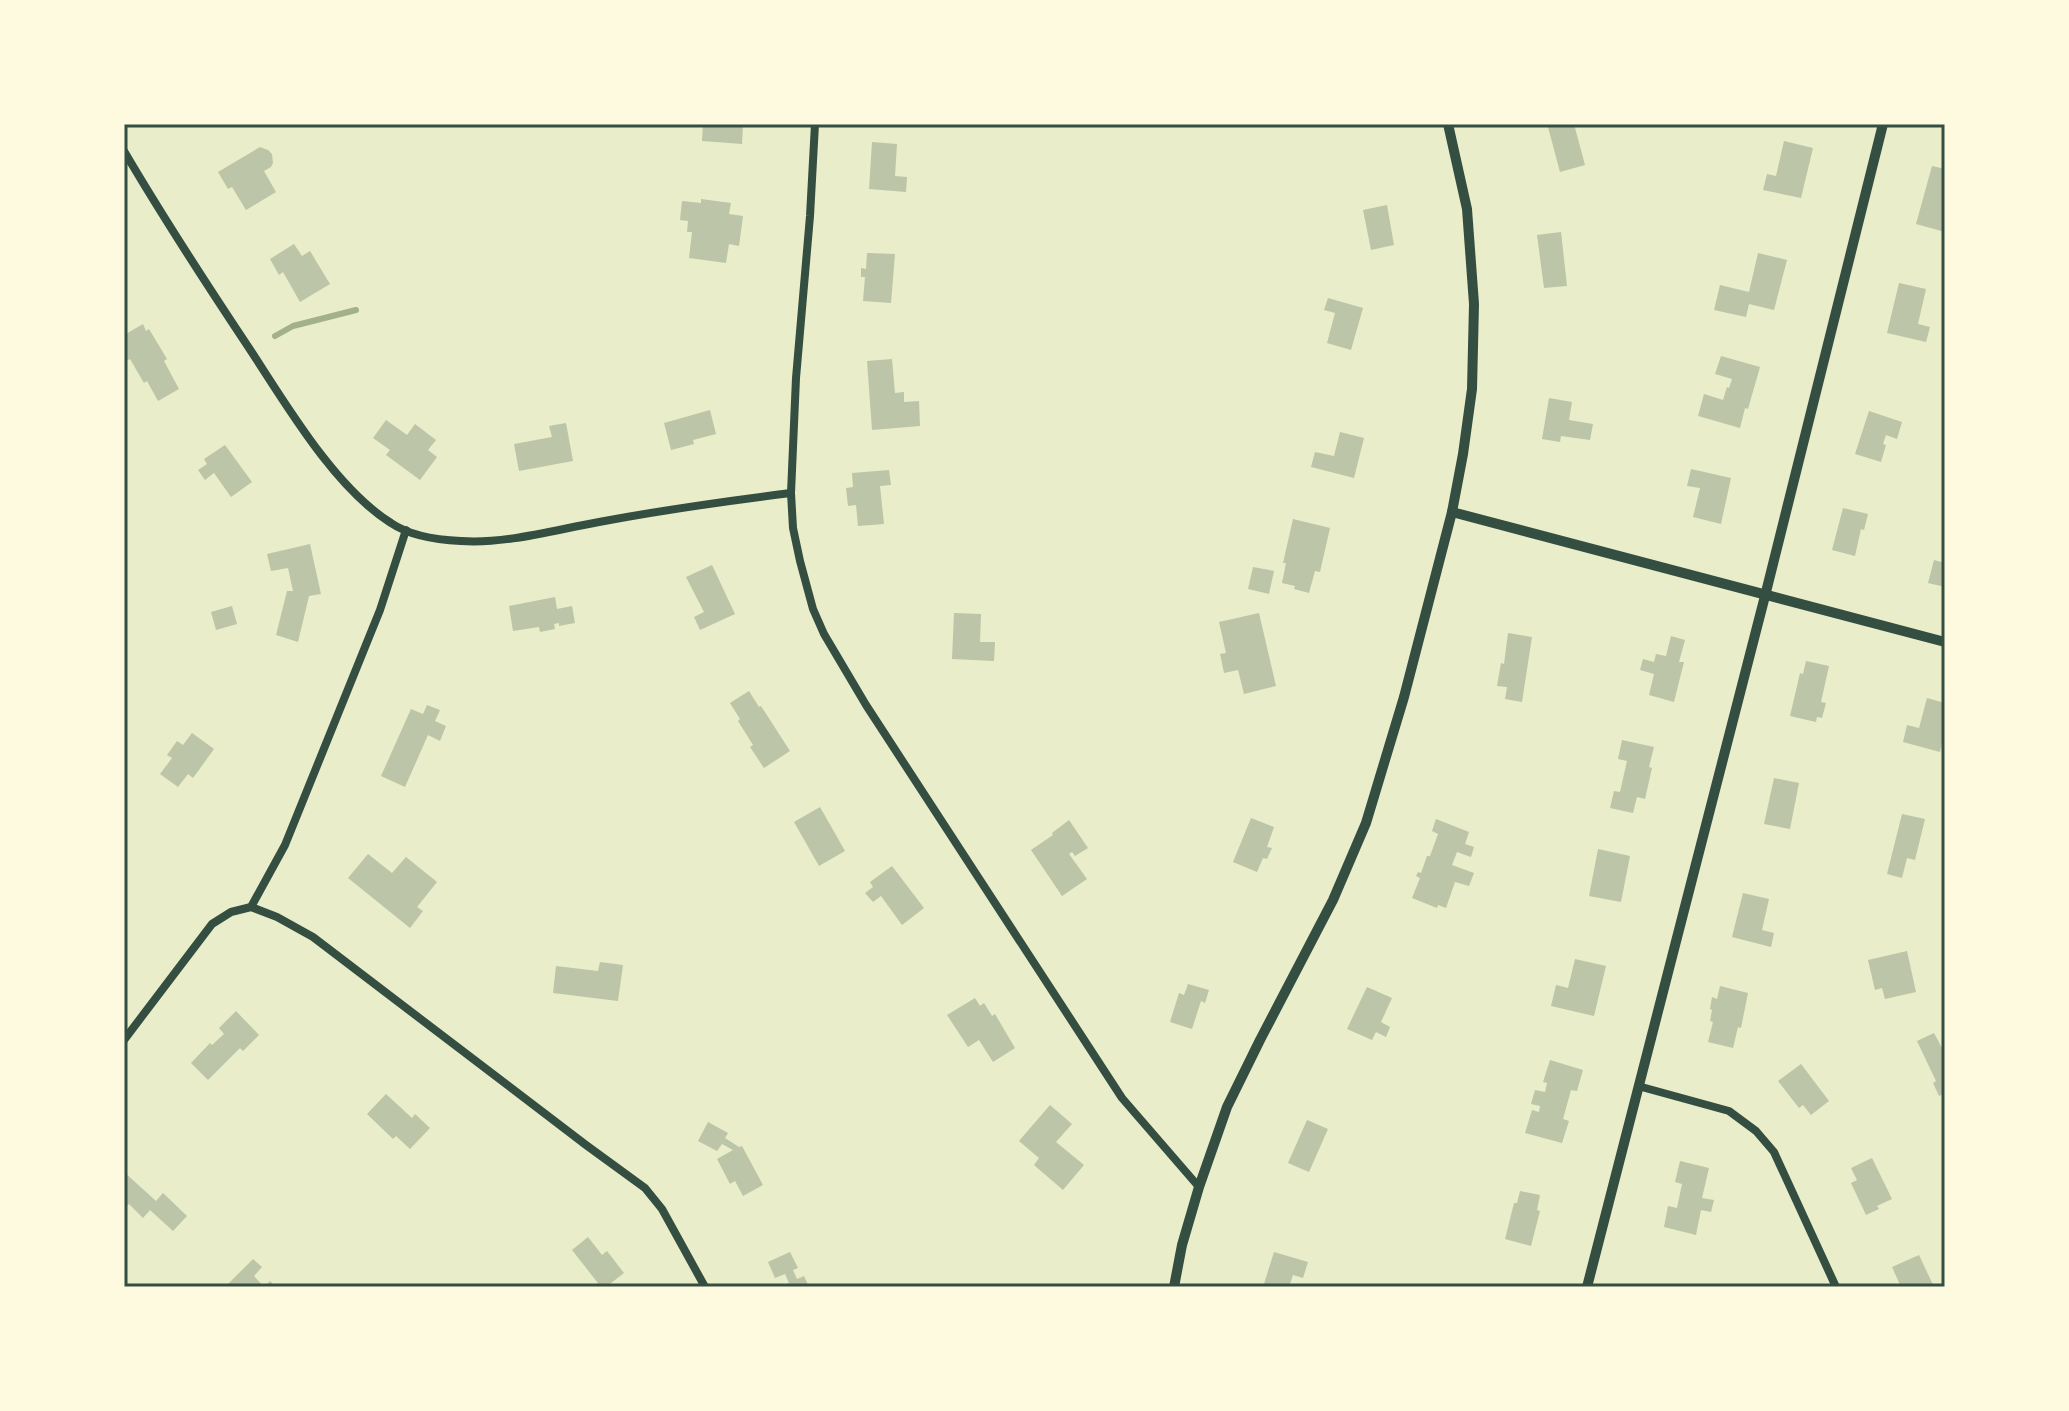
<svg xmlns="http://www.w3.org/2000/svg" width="2069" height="1411" viewBox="0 0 2069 1411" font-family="Karla,sans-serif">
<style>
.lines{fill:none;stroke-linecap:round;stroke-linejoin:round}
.stream{stroke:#a3b18a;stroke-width:6}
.building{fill:#bcc5a7}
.minor{stroke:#344e41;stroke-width:8}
.tertiary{stroke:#344e41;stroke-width:10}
.neatline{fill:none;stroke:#344e41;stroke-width:3}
</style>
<rect width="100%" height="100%" fill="#e9edc9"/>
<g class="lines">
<!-- stream -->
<polyline class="stream" points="275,336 293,326 356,310"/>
</g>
<!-- building -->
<g class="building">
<polygon points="703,124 743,124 742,144 702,141"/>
<polygon points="1559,124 1574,124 1585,165 1560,172 1548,127"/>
<polygon points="1784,141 1813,148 1801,198 1763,190 1767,174 1776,176"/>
<polygon points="872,142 897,144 895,176 907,177 906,192 869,189"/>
<polygon points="260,147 268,150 272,154 273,163 271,167 264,171 276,192 246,210 232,187 228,189 218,172"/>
<polygon points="1932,166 1945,169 1945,232 1916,224"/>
<polygon points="701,199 731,203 729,214 743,216 739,246 729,244 726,263 689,258 692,232 687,232 688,221 680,220 682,201 701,203"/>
<polygon points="1387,205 1394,245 1371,250 1363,210"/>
<polygon points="1561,232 1567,286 1544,288 1537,235"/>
<polygon points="294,244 302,256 310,251 330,284 300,302 283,272 279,275 270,259"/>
<polygon points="867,253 895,254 891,303 863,301 865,277 861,277 861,268 866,269"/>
<polygon points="1758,253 1787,260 1774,310 1749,304 1746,317 1714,310 1720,285 1749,292"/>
<polygon points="1899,283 1926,289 1918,324 1930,327 1926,342 1887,333"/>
<polygon points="1328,298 1363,308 1351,350 1327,343 1335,313 1324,310"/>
<polygon points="143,324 146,331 149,329 167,359 164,361 179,389 158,401 147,381 144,383 130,359 124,362 124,335"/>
<polygon points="1721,356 1760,367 1748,409 1745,408 1740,428 1698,416 1704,394 1723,400 1727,387 1729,388 1732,379 1715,374"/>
<polygon points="892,359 895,393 904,392 904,402 919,401 920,426 872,430 867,361"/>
<polygon points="1549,398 1572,402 1569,420 1593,424 1590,440 1561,436 1560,442 1542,439"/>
<polygon points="710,410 716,434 693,440 694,444 671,450 664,423"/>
<polygon points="1869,411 1902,422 1897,439 1886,435 1883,444 1886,445 1881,462 1855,454"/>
<polygon points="386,420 407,435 415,424 436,440 428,450 437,457 420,480 386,455 390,450 373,438"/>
<polygon points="566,423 573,461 519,471 514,444 552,437 549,426"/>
<polygon points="1340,432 1364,438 1354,478 1311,467 1315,452 1334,456"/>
<polygon points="225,445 252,482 231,497 214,473 205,480 198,470 207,464 204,459"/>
<polygon points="1691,469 1731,478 1721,524 1693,517 1700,488 1687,486"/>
<polygon points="889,470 891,485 880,486 884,524 858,526 856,505 848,506 846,488 853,487 852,473"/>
<polygon points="1843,508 1868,514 1864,530 1861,529 1855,556 1832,550"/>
<polygon points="1293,519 1330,528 1320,572 1315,571 1309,593 1294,589 1295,586 1282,583 1286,563 1283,563"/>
<polygon points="310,544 321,594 309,596 298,642 276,635 287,591 293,591 288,568 271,571 267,554"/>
<polygon points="1934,560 1945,563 1945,587 1928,583"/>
<polygon points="712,565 735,614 700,630 694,617 704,612 686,577"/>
<polygon points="1253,567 1274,571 1269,594 1248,589"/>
<polygon points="555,597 557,609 572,606 575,623 559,626 559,623 554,624 555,629 540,632 539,627 513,631 509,606"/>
<polygon points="232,606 237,624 216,630 211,612"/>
<polygon points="954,613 981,614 980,642 995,642 994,661 952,659"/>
<polygon points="1259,613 1276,686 1244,694 1238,670 1224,673 1220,654 1226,653 1219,622"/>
<polygon points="1508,633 1532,637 1522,702 1505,699 1507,687 1497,686 1501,663 1504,664"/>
<polygon points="1671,636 1685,640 1679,662 1684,662 1674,702 1649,695 1654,674 1640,670 1643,659 1654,662 1656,654 1666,656"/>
<polygon points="1806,661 1829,666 1821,702 1826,703 1822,718 1817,717 1816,722 1790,716 1800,673 1803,674"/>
<polygon points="749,691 759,707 761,706 790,751 764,768 750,747 753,745 738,721 740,719 730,703"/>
<polygon points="1927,698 1945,703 1945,731 1940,752 1903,742 1907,725 1919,728"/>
<polygon points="427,705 440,710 435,721 446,726 440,741 428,735 405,787 381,776 411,709 423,714"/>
<polygon points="192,733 214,749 193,778 188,774 178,787 160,774 172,758 167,755 177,741 183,745"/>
<polygon points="1622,740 1654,747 1649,767 1652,768 1645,799 1637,797 1633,813 1610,808 1614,791 1620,792 1627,761 1618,759"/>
<polygon points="1774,778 1799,783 1790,829 1764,824"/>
<polygon points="820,807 845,851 819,866 794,822"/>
<polygon points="1902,814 1925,819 1915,860 1907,858 1902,878 1887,874"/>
<polygon points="1251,818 1274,827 1267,847 1272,848 1267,859 1263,858 1257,872 1233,862"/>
<polygon points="1436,819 1469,832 1465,844 1474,847 1471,857 1457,852 1452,865 1474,873 1469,886 1455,882 1446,908 1438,905 1437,908 1412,898 1420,878 1416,876 1418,872 1421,873 1427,856 1430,856 1438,834 1432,831"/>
<polygon points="1069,820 1088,848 1075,856 1072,852 1069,854 1087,879 1062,896 1031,850 1053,835 1052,833"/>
<polygon points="1598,849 1630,856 1621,902 1589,896"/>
<polygon points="368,854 392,873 406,857 437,882 417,907 423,911 410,928 348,878"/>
<polygon points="892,866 924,908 902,925 881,896 873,902 865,893 873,887 870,882"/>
<polygon points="1743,893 1769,899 1762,930 1774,933 1771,947 1732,937"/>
<polygon points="1907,951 1916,992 1885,999 1882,988 1875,990 1868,960"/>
<polygon points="1575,959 1606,966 1594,1016 1551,1006 1556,985 1568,988"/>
<polygon points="600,962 623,965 618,1001 553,993 556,966 598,971"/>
<polygon points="1188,984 1209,990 1205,1003 1201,1001 1192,1029 1170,1022 1179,993 1184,995"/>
<polygon points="1720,986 1748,993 1741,1028 1738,1027 1733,1048 1708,1042 1713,1022 1710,1021 1712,1010 1710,1009 1712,997 1717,999"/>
<polygon points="1367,987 1392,998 1381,1022 1390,1027 1386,1037 1376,1032 1372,1040 1347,1029"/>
<polygon points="975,998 980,1006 984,1003 992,1016 995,1014 1015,1048 993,1062 979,1040 968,1047 947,1015"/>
<polygon points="236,1011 259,1035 243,1051 240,1048 208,1080 191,1063 210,1043 212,1045 224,1034 219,1028"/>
<polygon points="1934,1033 1942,1048 1945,1046 1945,1093 1939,1096 1933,1083 1936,1081 1917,1041"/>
<polygon points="1550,1060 1583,1070 1577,1091 1571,1090 1563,1119 1569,1121 1562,1143 1525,1133 1532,1110 1539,1112 1540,1106 1531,1104 1535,1090 1545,1092 1547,1083 1543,1082"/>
<polygon points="1801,1064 1829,1101 1811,1115 1803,1105 1799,1108 1778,1081"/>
<polygon points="386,1094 412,1118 415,1114 430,1128 410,1149 396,1136 393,1139 367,1114"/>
<polygon points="1050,1105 1072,1124 1056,1142 1084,1165 1063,1190 1034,1165 1039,1158 1019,1141"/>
<polygon points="1307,1120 1328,1129 1309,1172 1288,1163"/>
<polygon points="708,1122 728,1133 725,1138 739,1147 742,1146 763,1185 743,1196 735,1181 730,1184 717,1159 733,1150 722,1144 717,1151 698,1141"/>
<polygon points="1872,1158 1892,1199 1877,1206 1879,1209 1866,1215 1851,1183 1857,1180 1851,1168"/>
<polygon points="1680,1161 1709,1168 1702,1198 1714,1200 1711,1212 1701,1210 1696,1235 1664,1227 1668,1206 1677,1208 1682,1184 1675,1182"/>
<polygon points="124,1172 156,1201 163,1193 187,1216 173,1231 150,1210 143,1218 129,1204 124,1209"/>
<polygon points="1520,1191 1540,1195 1537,1210 1540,1211 1531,1246 1505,1239 1514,1203 1517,1203"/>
<polygon points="588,1237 602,1255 607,1251 624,1273 606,1287 601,1287 572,1250"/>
<polygon points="790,1252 798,1268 793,1270 797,1279 804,1276 809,1287 780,1287 789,1283 785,1274 775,1278 768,1262"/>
<polygon points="1274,1252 1308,1262 1303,1278 1293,1275 1289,1287 1263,1287"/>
<polygon points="1919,1255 1934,1287 1901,1287 1892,1267"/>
<polygon points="253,1259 262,1267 254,1276 264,1287 270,1281 276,1287 225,1287"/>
</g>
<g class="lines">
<!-- minor -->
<g class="minor">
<polyline points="815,124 810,216 796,378 791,493 793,528 800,561 813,609 824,634 866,705 1122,1098 1199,1187"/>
<path d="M124,151c40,68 83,134 127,200 36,55 84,137 140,172 19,13 48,17 70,18 46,3 93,-11 138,-19 64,-12 127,-21 192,-29"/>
<polyline points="251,907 277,917 313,937 586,1145 645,1188 662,1209 705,1287"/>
<polyline points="124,1040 212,924 231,912 251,907 285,845 380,610 406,530"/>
<polyline points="1638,1086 1729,1111 1756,1131 1774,1152 1836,1287"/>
</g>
<!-- tertiary -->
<g class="tertiary">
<polyline points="1452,512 1945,642"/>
<polyline points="1174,1287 1182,1245 1199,1187 1227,1107 1260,1040 1333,900 1366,823 1404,697 1452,512 1463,454 1472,389 1474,304 1467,209 1448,124"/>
<polyline points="1587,1287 1765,596 1883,124"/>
</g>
</g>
<!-- border -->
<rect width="2069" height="1411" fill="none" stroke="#fefae0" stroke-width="252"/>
<rect x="126" y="126" width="1817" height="1159" class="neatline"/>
</svg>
